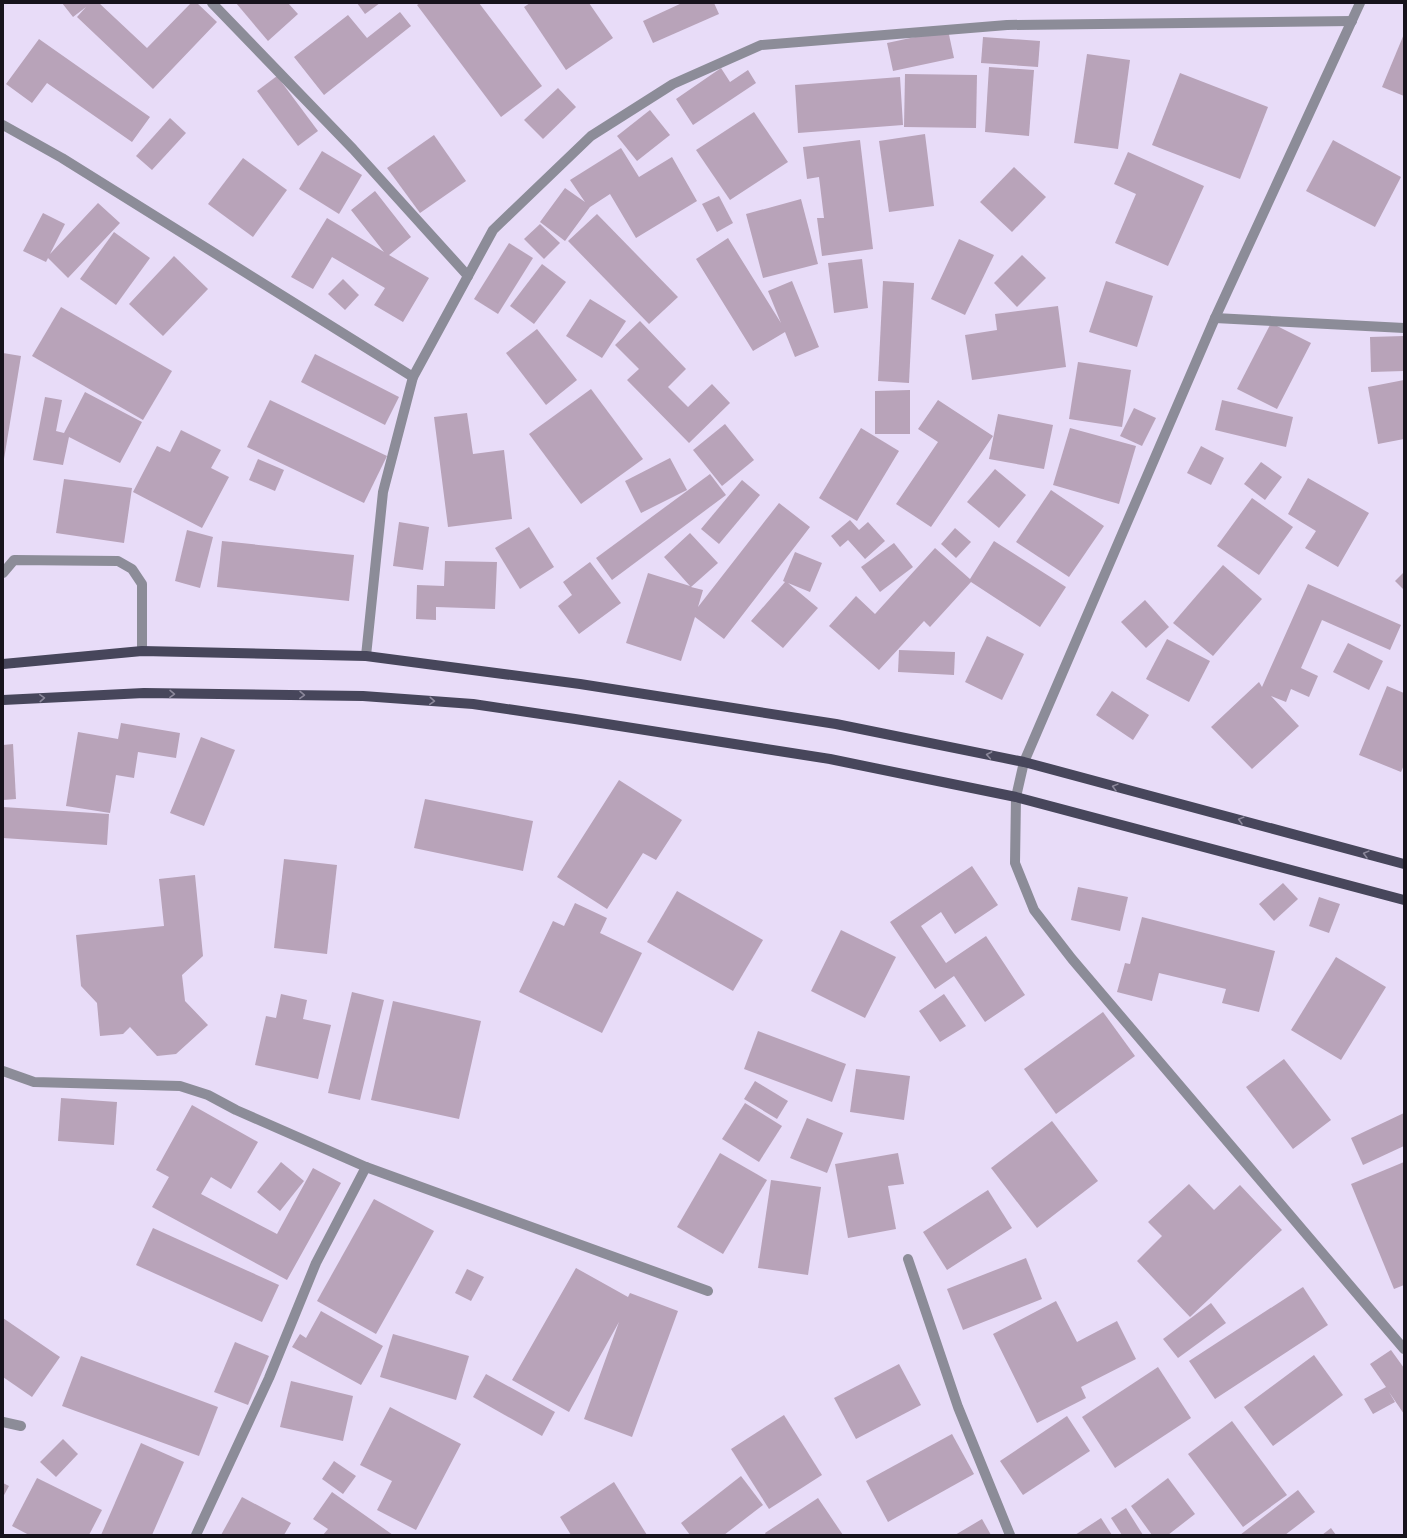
<svg xmlns="http://www.w3.org/2000/svg" width="1407" height="1538" viewBox="0 0 1407 1538" font-family="Roboto,sans-serif">
<style>
.building{fill:#b8a3b9}
.lines{fill:none;stroke-linecap:round;stroke-linejoin:round}
.minor{stroke:#8c8c98;stroke-width:10}
.major{stroke:#47465b;stroke-width:10}
.oneway{stroke:#8c889b}
</style>
<rect width="100%" height="100%" fill="#e8dcf8"/>
<!-- building -->
<g class="building">
<polygon points="62,3 99,3 147,48 191,3 197,3 217,22 153,89 77,17 86,7 73,17"/>
<polygon points="236,3 288,3 298,14 268,41"/>
<polygon points="357,3 380,3 365,14"/>
<polygon points="420,3 479,3 542,86 501,117 417,5"/>
<polygon points="530,3 589,3 613,38 566,70 524,7"/>
<polygon points="682,3 714,3 719,14 653,43 643,21"/>
<polygon points="400,12 411,26 324,95 294,57 348,15 367,38"/>
<polygon points="948,30 954,58 893,71 887,43"/>
<polygon points="1404,34 1404,96 1382,87"/>
<polygon points="983,37 1040,41 1038,67 981,63"/>
<polygon points="39,39 150,117 132,142 47,83 32,103 6,84"/>
<polygon points="1087,54 1130,60 1118,149 1074,143"/>
<polygon points="989,67 1034,70 1029,136 985,132"/>
<polygon points="721,68 730,82 748,70 756,83 693,125 676,99"/>
<polygon points="1180,73 1268,107 1240,179 1152,145"/>
<polygon points="905,74 977,75 976,128 904,127"/>
<polygon points="277,76 318,131 298,146 257,91"/>
<polygon points="900,77 903,125 798,133 795,85"/>
<polygon points="558,88 576,107 543,139 524,120"/>
<polygon points="650,110 670,135 637,161 617,136"/>
<polygon points="754,112 788,162 730,200 696,150"/>
<polygon points="170,118 186,133 152,170 136,156"/>
<polygon points="925,134 934,206 889,212 879,141"/>
<polygon points="434,135 466,181 420,213 387,168"/>
<polygon points="860,140 873,249 822,256 817,218 824,218 819,177 807,179 803,147"/>
<polygon points="1333,140 1401,177 1375,227 1306,191"/>
<polygon points="621,148 639,177 672,157 697,201 636,238 610,194 590,207 565,241 540,222 565,188 585,202 570,180"/>
<polygon points="322,151 362,175 339,214 299,189"/>
<polygon points="1128,152 1204,186 1168,266 1115,243 1136,194 1114,184"/>
<polygon points="243,158 287,190 253,237 208,204"/>
<polygon points="1014,167 1046,197 1012,232 980,202"/>
<polygon points="375,191 411,237 389,255 429,278 403,322 374,305 385,288 332,257 313,289 291,277 327,218 384,252 351,210"/>
<polygon points="719,196 733,223 717,232 702,204"/>
<polygon points="801,199 818,264 763,278 746,214"/>
<polygon points="98,203 120,223 68,278 48,258 46,262 23,251 43,213 65,224 50,254"/>
<polygon points="597,214 678,297 649,324 568,241"/>
<polygon points="540,224 560,243 544,259 524,239"/>
<polygon points="114,232 150,258 116,305 80,279"/>
<polygon points="728,238 781,323 768,291 792,281 819,347 795,357 785,332 753,351 696,259"/>
<polygon points="959,239 994,255 965,315 931,299"/>
<polygon points="509,243 533,258 498,314 474,299"/>
<polygon points="1022,255 1046,278 1017,307 994,283"/>
<polygon points="174,256 208,289 163,336 129,304"/>
<polygon points="862,259 868,308 834,313 828,263"/>
<polygon points="542,264 566,282 534,324 510,306"/>
<polygon points="343,279 359,295 345,310 328,294"/>
<polygon points="883,281 914,283 909,383 878,381"/>
<polygon points="1106,281 1153,296 1137,347 1089,332"/>
<polygon points="590,299 626,321 602,358 566,336"/>
<polygon points="1058,306 1066,367 972,380 965,335 997,330 995,314"/>
<polygon points="61,307 172,371 143,420 32,356"/>
<polygon points="640,321 686,369 668,387 688,407 712,384 730,403 689,443 627,380 639,369 615,345"/>
<polygon points="1271,323 1311,343 1277,409 1237,389"/>
<polygon points="537,329 577,380 546,405 506,353"/>
<polygon points="1404,336 1404,371 1371,372 1370,337"/>
<polygon points="3,353 21,356 4,459 3,459"/>
<polygon points="315,354 399,397 385,425 301,382"/>
<polygon points="1078,362 1131,370 1122,427 1069,419"/>
<polygon points="1404,380 1404,439 1378,444 1368,387"/>
<polygon points="591,389 643,459 581,504 529,434"/>
<polygon points="910,390 910,434 875,434 875,391"/>
<polygon points="85,392 142,422 120,463 69,437 63,465 33,460 45,397 62,400 56,431 64,433"/>
<polygon points="270,400 387,456 364,503 247,447"/>
<polygon points="938,400 993,436 931,527 896,504 938,442 918,429"/>
<polygon points="1222,400 1293,417 1286,447 1215,430"/>
<polygon points="1134,408 1156,418 1142,446 1120,436"/>
<polygon points="467,413 473,454 504,450 512,519 448,527 434,417"/>
<polygon points="998,414 1053,425 1044,469 989,459"/>
<polygon points="725,424 754,460 722,486 693,450"/>
<polygon points="861,428 899,451 857,521 819,498"/>
<polygon points="1070,428 1136,446 1119,504 1053,485"/>
<polygon points="181,430 221,450 211,468 229,477 202,528 133,492 157,446 170,452"/>
<polygon points="1201,446 1224,458 1211,485 1187,473"/>
<polygon points="670,458 687,490 641,513 625,481"/>
<polygon points="258,459 284,470 275,491 249,480"/>
<polygon points="1261,462 1282,477 1265,500 1244,484"/>
<polygon points="995,469 1026,495 999,528 967,502"/>
<polygon points="710,474 726,495 612,580 596,558"/>
<polygon points="1308,478 1369,513 1338,567 1305,548 1316,531 1288,514"/>
<polygon points="64,479 132,488 124,543 56,533"/>
<polygon points="742,480 760,495 719,544 701,529"/>
<polygon points="1051,490 1104,526 1069,577 1016,542"/>
<polygon points="1252,498 1293,527 1259,575 1217,546"/>
<polygon points="779,503 810,527 724,639 695,617 681,661 626,643 648,573 690,586 664,557 690,533 718,563 691,587 703,590 698,607"/>
<polygon points="850,520 859,530 868,522 885,541 865,559 848,540 840,547 831,536"/>
<polygon points="399,522 429,527 423,570 393,566"/>
<polygon points="529,527 554,567 520,589 495,548"/>
<polygon points="955,528 971,542 956,558 941,544"/>
<polygon points="187,530 213,537 200,588 175,581"/>
<polygon points="222,541 354,555 349,601 217,587"/>
<polygon points="994,541 1066,587 1040,627 971,582 930,627 924,621 879,670 829,626 856,596 875,614 935,548 970,579"/>
<polygon points="894,543 913,567 880,592 861,567"/>
<polygon points="795,552 822,563 810,592 788,583 818,608 783,648 751,621 785,582 783,581"/>
<polygon points="445,561 497,562 495,609 436,607 436,620 416,619 417,585 444,586"/>
<polygon points="590,562 621,603 579,634 558,606 572,595 563,582"/>
<polygon points="1223,565 1262,599 1213,656 1173,623"/>
<polygon points="1404,572 1404,590 1395,581"/>
<polygon points="1308,584 1401,625 1390,650 1322,620 1301,668 1318,676 1309,697 1291,689 1286,702 1271,696 1299,726 1252,769 1211,727 1259,682 1262,687"/>
<polygon points="1145,600 1169,627 1146,648 1121,622"/>
<polygon points="987,636 1024,654 1002,700 965,682"/>
<polygon points="1167,639 1210,661 1189,702 1146,679"/>
<polygon points="1348,643 1383,661 1369,690 1333,672"/>
<polygon points="899,650 955,652 954,675 898,672"/>
<polygon points="1387,686 1404,693 1404,765 1401,772 1359,755"/>
<polygon points="1112,691 1149,715 1133,740 1096,715"/>
<polygon points="121,723 180,733 176,758 138,752 134,778 116,775 110,813 66,806 78,732 118,739"/>
<polygon points="201,737 235,750 204,826 170,813"/>
<polygon points="13,744 16,799 3,800 3,745"/>
<polygon points="619,780 682,820 656,860 643,853 607,909 557,877"/>
<polygon points="425,799 533,821 523,871 414,848"/>
<polygon points="3,807 109,814 107,845 3,838"/>
<polygon points="284,859 337,865 327,954 274,948"/>
<polygon points="972,866 998,905 955,934 941,912 921,926 946,963 986,936 1025,995 985,1022 954,976 935,989 890,922"/>
<polygon points="195,875 203,956 182,975 185,1001 208,1025 176,1054 157,1056 130,1027 123,1034 100,1036 97,1003 81,986 76,935 164,926 159,879"/>
<polygon points="1283,883 1298,899 1274,921 1259,904"/>
<polygon points="1078,887 1128,897 1120,931 1071,920"/>
<polygon points="677,891 763,940 733,991 647,942"/>
<polygon points="1319,897 1340,904 1329,933 1309,926"/>
<polygon points="575,903 607,918 600,933 642,953 602,1033 519,992 553,921 564,926"/>
<polygon points="1142,917 1275,951 1259,1012 1222,1003 1226,989 1159,973 1152,1001 1117,992 1125,963 1130,964"/>
<polygon points="841,930 896,957 865,1018 811,991"/>
<polygon points="1336,957 1386,987 1341,1060 1291,1030"/>
<polygon points="352,992 384,1000 360,1100 328,1093"/>
<polygon points="281,994 307,1000 303,1019 331,1025 318,1079 255,1065 266,1016 276,1018"/>
<polygon points="944,994 966,1026 940,1042 919,1011"/>
<polygon points="393,1001 481,1021 459,1119 371,1100"/>
<polygon points="1103,1012 1135,1056 1056,1114 1024,1069"/>
<polygon points="758,1031 846,1064 832,1102 744,1069"/>
<polygon points="1284,1059 1331,1120 1293,1149 1246,1087"/>
<polygon points="856,1069 910,1076 904,1120 850,1112"/>
<polygon points="755,1081 788,1101 777,1119 744,1099"/>
<polygon points="61,1098 117,1102 114,1145 58,1141"/>
<polygon points="745,1103 782,1126 759,1162 722,1139"/>
<polygon points="192,1105 258,1142 231,1189 211,1177 201,1194 277,1234 313,1168 341,1183 287,1280 152,1207 169,1177 156,1170"/>
<polygon points="1404,1113 1404,1146 1363,1165 1351,1138"/>
<polygon points="807,1118 843,1133 827,1173 790,1158"/>
<polygon points="1052,1121 1098,1181 1037,1228 991,1168"/>
<polygon points="720,1153 767,1180 723,1254 677,1227"/>
<polygon points="898,1153 904,1184 888,1186 896,1229 848,1238 835,1164"/>
<polygon points="281,1162 304,1181 280,1211 257,1192"/>
<polygon points="1404,1162 1404,1285 1394,1289 1351,1184"/>
<polygon points="771,1180 821,1187 808,1275 758,1268"/>
<polygon points="1189,1184 1214,1210 1240,1185 1282,1230 1190,1317 1137,1261 1162,1236 1148,1222"/>
<polygon points="988,1190 1012,1228 947,1270 923,1232"/>
<polygon points="374,1199 434,1231 376,1334 317,1301"/>
<polygon points="153,1228 279,1285 262,1322 136,1265"/>
<polygon points="1026,1258 1042,1299 963,1330 947,1289"/>
<polygon points="576,1268 628,1297 630,1293 678,1311 632,1437 584,1419 619,1322 569,1412 512,1380"/>
<polygon points="467,1269 484,1277 471,1301 455,1293"/>
<polygon points="1303,1287 1328,1325 1215,1399 1189,1361"/>
<polygon points="1056,1301 1077,1342 1117,1321 1136,1359 1081,1387 1086,1398 1037,1423 993,1334"/>
<polygon points="1211,1303 1226,1323 1178,1358 1163,1339"/>
<polygon points="321,1311 383,1346 361,1385 292,1347 300,1334 306,1338"/>
<polygon points="3,1318 60,1357 32,1397 3,1377"/>
<polygon points="393,1334 469,1356 456,1400 380,1377"/>
<polygon points="235,1342 269,1356 248,1405 214,1392"/>
<polygon points="1391,1350 1404,1368 1404,1414 1389,1392 1395,1402 1373,1414 1364,1399 1386,1387 1370,1364"/>
<polygon points="1314,1355 1343,1395 1273,1446 1244,1407"/>
<polygon points="81,1356 218,1407 199,1456 62,1406"/>
<polygon points="899,1364 921,1405 856,1439 834,1398"/>
<polygon points="1158,1367 1191,1418 1115,1468 1082,1417"/>
<polygon points="486,1374 555,1412 542,1436 473,1397"/>
<polygon points="291,1381 353,1396 343,1441 280,1427"/>
<polygon points="390,1407 461,1444 416,1530 377,1510 392,1481 360,1465"/>
<polygon points="784,1415 822,1475 769,1509 731,1449"/>
<polygon points="1067,1416 1090,1451 1023,1495 1000,1461"/>
<polygon points="1232,1421 1287,1495 1243,1527 1188,1454"/>
<polygon points="952,1434 974,1474 888,1522 866,1481"/>
<polygon points="63,1439 78,1454 56,1477 40,1462"/>
<polygon points="141,1443 184,1462 152,1535 101,1535"/>
<polygon points="334,1461 356,1476 343,1494 322,1479"/>
<polygon points="741,1476 763,1505 724,1535 690,1535 681,1523"/>
<polygon points="37,1478 102,1510 89,1535 29,1535 12,1526"/>
<polygon points="1168,1478 1195,1514 1168,1535 1152,1535 1131,1506"/>
<polygon points="614,1482 647,1535 571,1535 560,1517"/>
<polygon points="3,1483 9,1486 3,1497"/>
<polygon points="1298,1490 1315,1512 1285,1535 1240,1535"/>
<polygon points="332,1492 393,1535 323,1535 328,1529 313,1519"/>
<polygon points="242,1497 291,1523 284,1535 221,1535"/>
<polygon points="818,1498 843,1535 766,1535 765,1533"/>
<polygon points="1126,1508 1143,1535 1122,1535 1111,1518"/>
<polygon points="1101,1518 1112,1535 1075,1535"/>
<polygon points="982,1519 991,1535 955,1535"/>
<polygon points="1331,1528 1336,1535 1322,1535"/>
</g>
<g class="lines">
<!-- minor -->
<g class="minor">
<polyline points="212,3 353,149 468,276"/>
<polyline points="1360,3 1215,318 1024,762 1016,797 1015,863 1034,910 1072,959 1404,1349"/>
<polyline points="3,125 62,158 413,377"/>
<polyline points="1215,318 1404,328"/>
<polyline points="3,573 14,560 118,561 132,569 142,584 142,651"/>
<polyline points="366,656 383,492 413,377 493,230 591,136 673,84 761,45 1007,25 1352,21"/>
<polyline points="3,1071 34,1082 180,1086 208,1095 236,1110 366,1167"/>
<polyline points="908,1259 958,1407 1010,1535"/>
<polyline points="3,1422 21,1426"/>
<polyline points="196,1535 269,1378 316,1263 366,1167 708,1291"/>
</g>
<!-- major -->
<g class="major">
<polyline points="3,664 142,651 366,656 580,684 836,724 1024,762 1404,864"/>
<polyline points="3,700 144,693 363,696 473,704 575,719 830,759 1016,797 1404,900"/>
</g>
</g>
<!-- one-way arrows -->
<defs><path id="oneway-chevron" d="M-2-3.5L2.5 0L-2 3.5" fill="none" stroke-width="1.6" stroke-linecap="round" stroke-linejoin="round"/></defs>
<g class="oneway">
<use href="#oneway-chevron" transform="translate(172 694) rotate(1)"/>
<use href="#oneway-chevron" transform="translate(302 695) rotate(1)"/>
<use href="#oneway-chevron" transform="translate(42 698) rotate(-3)"/>
<use href="#oneway-chevron" transform="translate(432 701) rotate(4)"/>
<use href="#oneway-chevron" transform="translate(989 755) rotate(-169)"/>
<use href="#oneway-chevron" transform="translate(1115 787) rotate(-165)"/>
<use href="#oneway-chevron" transform="translate(1241 820) rotate(-165)"/>
<use href="#oneway-chevron" transform="translate(1366 854) rotate(-165)"/>
</g>
<!-- border -->
<rect width="1407" height="1538" fill="none" stroke="#17131c" stroke-width="8"/>
</svg>
